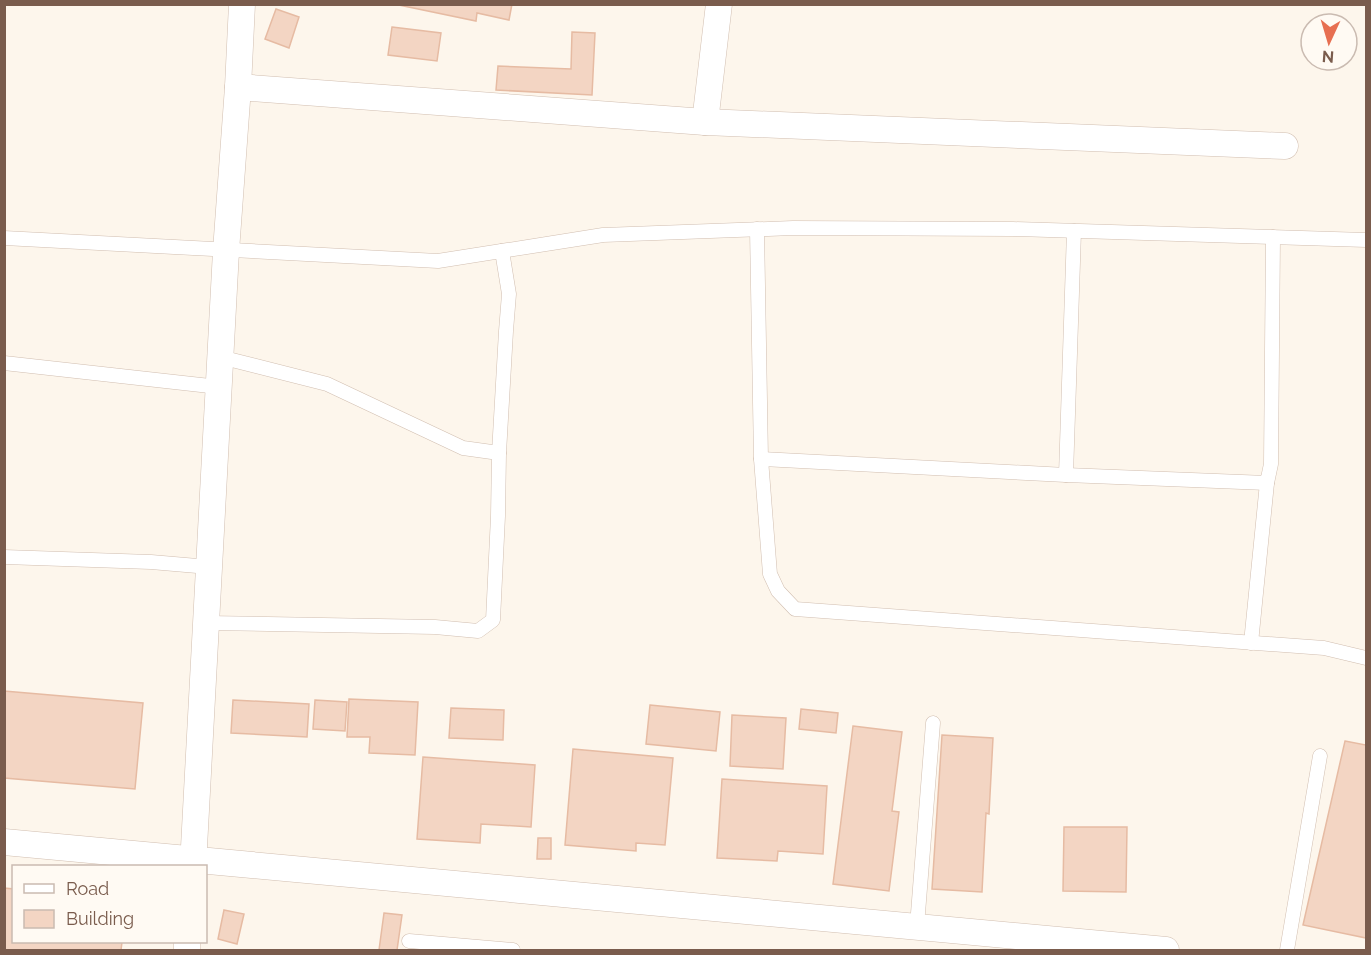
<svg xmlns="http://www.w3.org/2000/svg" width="1371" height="955" viewBox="0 0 1371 955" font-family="Raleway,sans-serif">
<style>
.building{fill:#f3d5c3;stroke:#e6bba3;stroke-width:1.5}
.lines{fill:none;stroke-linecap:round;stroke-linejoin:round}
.lane-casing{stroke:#d1beb0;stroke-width:15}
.street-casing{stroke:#d1beb0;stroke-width:27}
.lane{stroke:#fff;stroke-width:14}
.street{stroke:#fff;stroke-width:26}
</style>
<rect width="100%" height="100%" fill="#fdf6ec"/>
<!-- building -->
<g class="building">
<polygon points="394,4 512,4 509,20 477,13 476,21"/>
<polygon points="276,9 299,17 289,48 265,39"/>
<polygon points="392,27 441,33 437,61 388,55"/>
<polygon points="572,32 595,33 592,95 496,90 498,66 571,69"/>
<polygon points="4,691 143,703 135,789 4,778"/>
<polygon points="349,699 418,702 415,755 369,753 370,737 347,737"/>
<polygon points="233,700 309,704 307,737 231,733"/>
<polygon points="315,700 347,702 345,731 313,729"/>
<polygon points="650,705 720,712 716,751 646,744"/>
<polygon points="451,708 504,710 503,740 449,738"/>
<polygon points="801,709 838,713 836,733 799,729"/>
<polygon points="732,715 786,718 783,769 730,766"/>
<polygon points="853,726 902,732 892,811 899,812 889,891 833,884"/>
<polygon points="942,735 993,738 989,814 986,813 982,892 932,889"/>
<polygon points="1345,741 1366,745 1366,938 1303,925"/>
<polygon points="573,749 673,758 665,845 636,843 636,851 565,845"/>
<polygon points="423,757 535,765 531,827 481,824 480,843 417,839"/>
<polygon points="722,779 827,786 823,854 778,851 777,861 717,858"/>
<polygon points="1064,827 1127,827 1126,892 1063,891"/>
<polygon points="538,838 551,838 551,859 537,859"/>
<polygon points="4,888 14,889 14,942 122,942 121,950 4,950"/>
<polygon points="224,910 244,914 237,944 218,939"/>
<polygon points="384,913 402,915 397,950 379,950"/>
</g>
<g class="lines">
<!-- lane casing -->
<g class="lane-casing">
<g id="lane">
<polyline points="757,229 761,459 770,574 778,591 795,609 1324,648 1366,658"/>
<polyline points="4,238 438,261 603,235 793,228 1013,229 1366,240"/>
<polyline points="4,363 219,387"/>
<polyline points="499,453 506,331 509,294 502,251"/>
<polyline points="761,459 1066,475 1267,483 1271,464 1273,237"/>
<polyline points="1066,475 1074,231"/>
<polyline points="4,557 151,562 209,567"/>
<polyline points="206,623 435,627 478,631 493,620 498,516 499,453 463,448 327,384 220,357"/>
<polyline points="1251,643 1267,483"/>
<polyline points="917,926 933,723"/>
<polyline points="409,941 513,950"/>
<polyline points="1287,950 1320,756"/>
</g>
</g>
<!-- street casing -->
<g class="street-casing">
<g id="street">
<polyline points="238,87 705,122 1285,146"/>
<polyline points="705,122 719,4"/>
<polyline points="4,842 1166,950"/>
<polyline points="193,866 226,251 238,87 242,4"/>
<polyline points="187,950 187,942"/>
</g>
</g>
<!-- lane -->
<use href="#lane" class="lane"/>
<!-- street -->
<use href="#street" class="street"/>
</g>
<!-- border -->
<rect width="1371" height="955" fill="none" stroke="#7a5c4d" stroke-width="12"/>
<!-- legend -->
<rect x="12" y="865" width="195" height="78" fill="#fffaf3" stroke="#cabbb1" stroke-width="1.5"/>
<rect x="24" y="884" width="30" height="9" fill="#ffffff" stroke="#cabbb1" stroke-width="1.5"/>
<text x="66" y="895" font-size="18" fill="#7a5c4d">Road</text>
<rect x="24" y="910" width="30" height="18" fill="#f3d5c3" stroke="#cabbb1" stroke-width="1.5"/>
<text x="66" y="925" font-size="18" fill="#7a5c4d">Building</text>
<!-- north arrow -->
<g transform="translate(1329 42) rotate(184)"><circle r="28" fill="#fffaf3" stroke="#cabbb1" stroke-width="1.5"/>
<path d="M0-4.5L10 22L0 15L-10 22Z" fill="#e76f51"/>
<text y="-9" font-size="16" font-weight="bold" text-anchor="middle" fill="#7a5c4d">N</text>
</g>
</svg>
